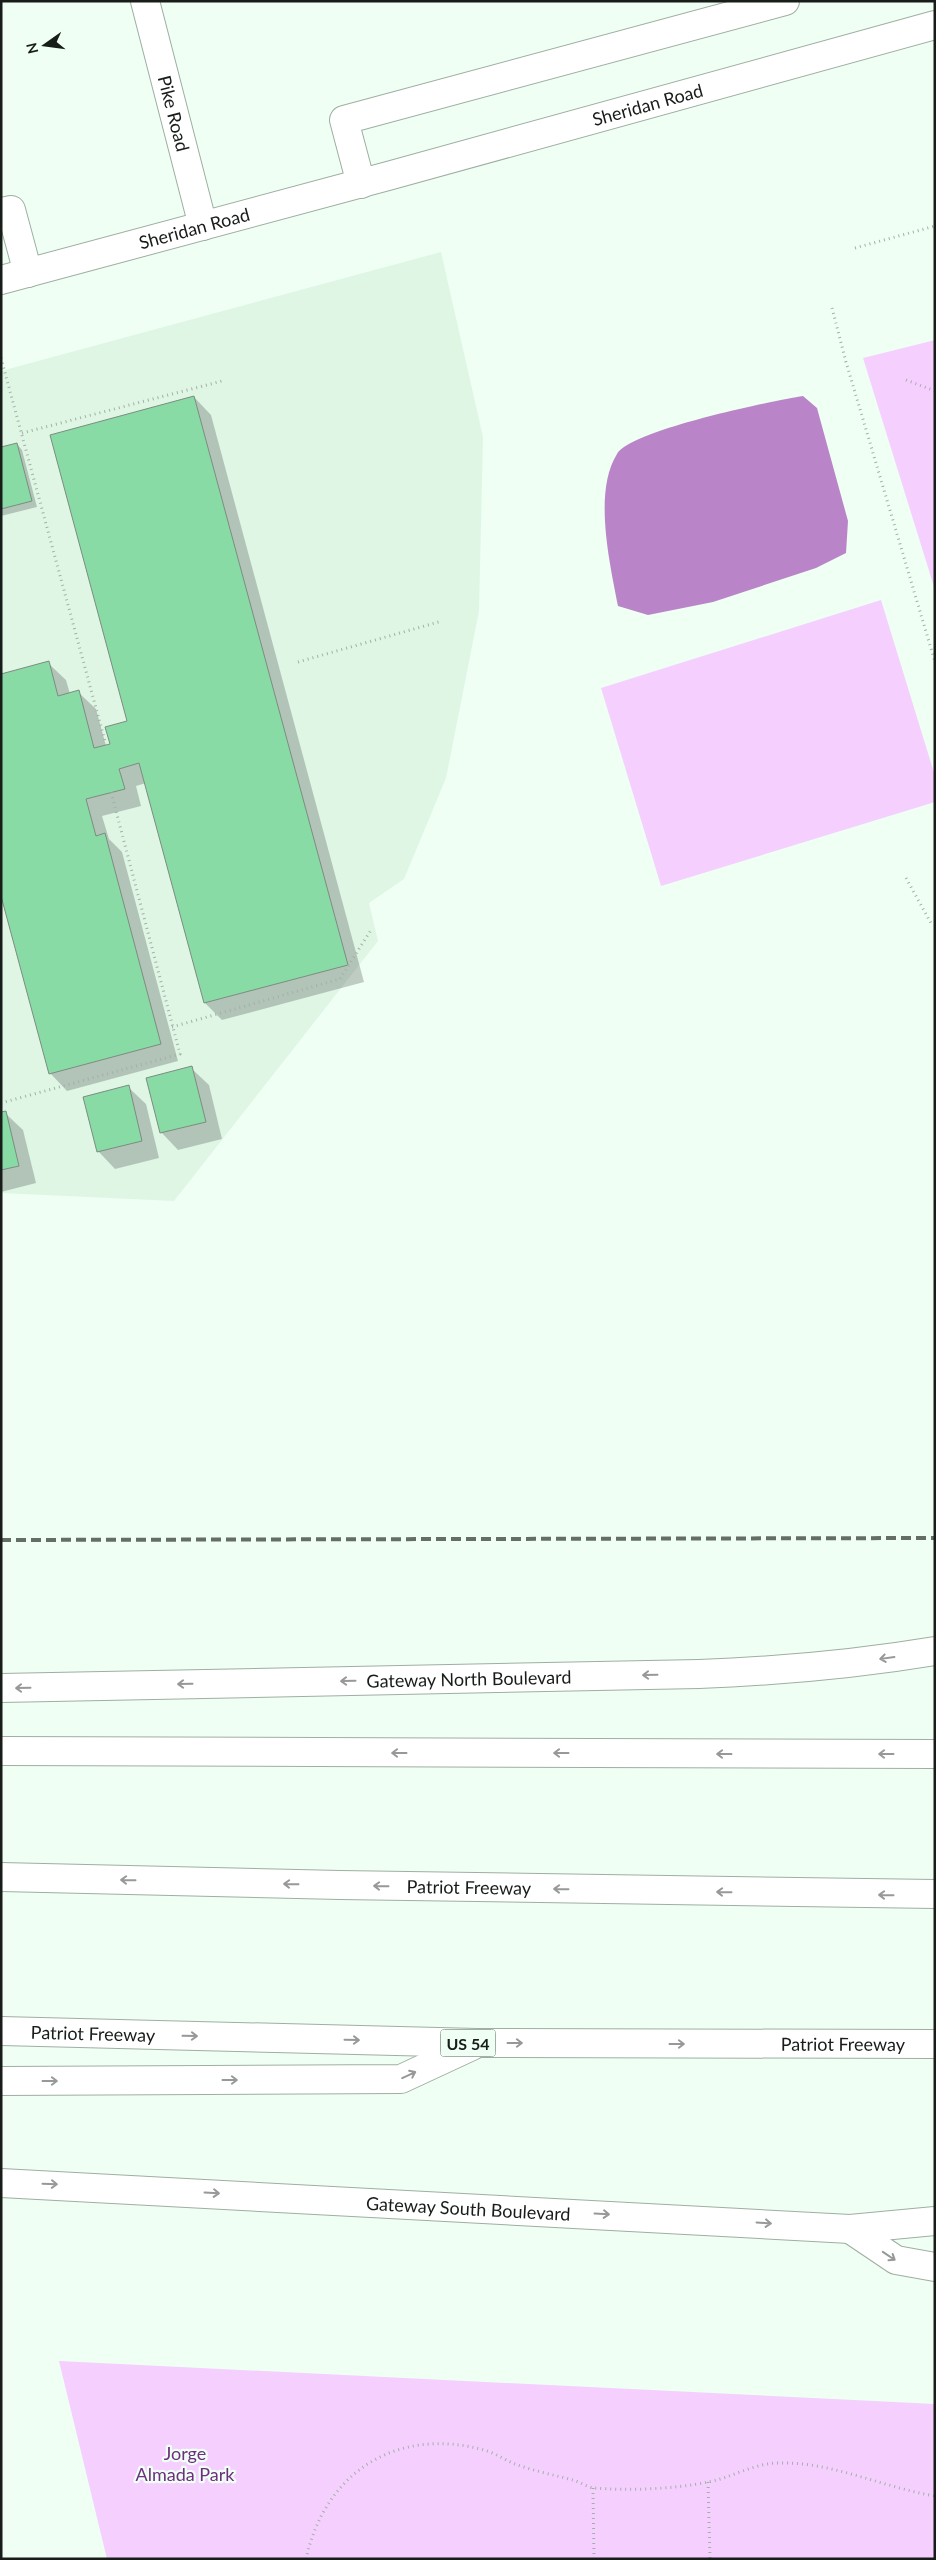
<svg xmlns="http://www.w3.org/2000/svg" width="936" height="2560" viewBox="0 0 936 2560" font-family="Lato,sans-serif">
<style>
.built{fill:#dff6e5}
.green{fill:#f5d0fe}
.water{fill:#ba85c8}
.shadow{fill:#0003}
.building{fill:#88dba4;stroke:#7d8c81}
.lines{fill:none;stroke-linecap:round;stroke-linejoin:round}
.minor-casing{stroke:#9faea3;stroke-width:30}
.tertiary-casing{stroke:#9faea3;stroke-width:30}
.secondary-casing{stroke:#9faea3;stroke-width:30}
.motorway-casing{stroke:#9faea3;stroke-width:30}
.path{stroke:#a4b0a7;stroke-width:3;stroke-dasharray:1 4;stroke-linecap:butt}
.minor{stroke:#fff;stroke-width:28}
.tertiary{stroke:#fff;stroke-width:28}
.secondary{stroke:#fff;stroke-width:28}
.motorway{stroke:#fff;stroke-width:28}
.rail{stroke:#646d66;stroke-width:4;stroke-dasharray:10 5;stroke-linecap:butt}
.oneway{stroke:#979998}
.labels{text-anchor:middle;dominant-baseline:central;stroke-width:4.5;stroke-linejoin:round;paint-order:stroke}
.shield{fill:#effff3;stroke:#58615a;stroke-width:1}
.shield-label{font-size:16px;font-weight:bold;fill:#181d19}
.street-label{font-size:18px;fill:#181d19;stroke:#effff3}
.park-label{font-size:18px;fill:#6f2e7f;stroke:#effff3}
</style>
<rect width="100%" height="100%" fill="#effff3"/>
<!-- built -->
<polygon class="built" points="441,252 483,437 479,611 446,778 404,879 369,903 378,941 174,1201 1,1193 1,371"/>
<!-- green -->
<g class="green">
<polygon points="935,340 935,590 863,358"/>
<polygon points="881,600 935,776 935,802 661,886 601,688"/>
<polygon points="59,2361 935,2404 935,2559 107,2559"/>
</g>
<!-- water -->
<path class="water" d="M803,396l14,12 31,113 -2,32 -30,15 -103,34 -65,13 -30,-9c-8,-42 -25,-114 -1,-152 14,-24 155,-53 186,-58z"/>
<!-- shadow -->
<g class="shadow">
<polygon points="194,397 211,415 364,982 222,1020 205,1003 146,783 136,786 141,806 102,816 109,839 122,852 178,1061 67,1091 50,1073 48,663 66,680 70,694 78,692 96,709 106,746 112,745 129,722"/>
<polygon points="17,444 22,450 37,507 1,516 1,448"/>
<polygon points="191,1068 209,1085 222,1139 178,1150 161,1132"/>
<polygon points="128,1087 146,1104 159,1158 115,1169 98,1151"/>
<polygon points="5,1113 23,1130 36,1183 1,1192 1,1114"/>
</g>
<!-- building -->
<g class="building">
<polygon points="194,396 348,965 204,1003 139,763 119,769 125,789 86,799 96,836 105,833 161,1044 49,1074 1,896 1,674 49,661 58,696 79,690 94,748 110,744 105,727 127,721 50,435"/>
<polygon points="17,443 32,501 1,509 1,447"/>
<polygon points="192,1066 206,1122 160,1133 146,1078"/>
<polygon points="129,1085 142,1141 97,1152 83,1097"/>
<polygon points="6,1111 19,1166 1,1170 1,1112"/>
</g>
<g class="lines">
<!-- minor casing -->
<g class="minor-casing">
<g id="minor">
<path id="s1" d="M145,1l58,225"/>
<polyline points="361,184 344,120 785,1"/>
<polyline points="1,212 11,210 28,273"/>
</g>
</g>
<!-- tertiary casing -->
<g class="tertiary-casing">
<g id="tertiary">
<path id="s2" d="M1,280l387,-104 547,-151"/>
</g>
</g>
<!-- secondary casing -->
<g class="secondary-casing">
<g id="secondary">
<path id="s3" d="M1,1688l698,-14c79,-3 158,-10 236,-23"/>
<path id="s4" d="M1,2183l849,46 85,-8"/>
<polyline points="850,2229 896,2260 935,2267"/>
</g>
</g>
<!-- motorway casing -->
<g class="motorway-casing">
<g id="motorway">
<polyline points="1,1751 935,1754"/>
<path id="s5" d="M1,1877l339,8 595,9"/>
<path id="s6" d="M1,2031l476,12 458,1"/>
<polyline points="1,2081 401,2079 472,2046"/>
</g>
</g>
<!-- path -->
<g class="path">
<polyline points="855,248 935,226"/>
<polyline points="832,308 846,362 935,662"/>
<polyline points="1,358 106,745"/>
<polyline points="906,380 935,391"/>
<polyline points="22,433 222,381"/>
<polyline points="298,662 442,621"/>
<polyline points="906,878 932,925"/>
<polyline points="172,1027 340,979 371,930"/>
<polyline points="1,1103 180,1054 111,792"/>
<polyline points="708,2482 710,2559"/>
<polyline points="593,2488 594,2559"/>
<path d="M306,2559c19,-87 91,-133 178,-109 11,3 21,10 31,14 19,7 39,11 58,16 7,2 14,7 21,8 33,3 81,1 114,-6 23,-4 44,-18 69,-19 54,-2 104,24 158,33"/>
</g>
<!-- minor -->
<use href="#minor" class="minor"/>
<!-- tertiary -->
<use href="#tertiary" class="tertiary"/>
<!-- secondary -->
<use href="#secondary" class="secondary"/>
<!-- motorway -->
<use href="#motorway" class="motorway"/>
<!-- rail -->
<polyline class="rail" points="1,1540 935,1538"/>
</g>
<!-- one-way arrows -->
<defs><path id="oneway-shaft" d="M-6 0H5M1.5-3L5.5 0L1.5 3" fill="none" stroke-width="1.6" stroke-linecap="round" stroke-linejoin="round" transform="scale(1.25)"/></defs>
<g class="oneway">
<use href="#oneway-shaft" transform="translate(887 1658) rotate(172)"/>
<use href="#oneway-shaft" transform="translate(650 1675) rotate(179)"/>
<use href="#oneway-shaft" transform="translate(348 1681) rotate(179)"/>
<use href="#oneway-shaft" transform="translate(185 1684) rotate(179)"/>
<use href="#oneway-shaft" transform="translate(23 1688) rotate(179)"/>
<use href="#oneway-shaft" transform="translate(399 1753) rotate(-180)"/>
<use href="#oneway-shaft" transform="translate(561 1753) rotate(-180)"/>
<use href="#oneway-shaft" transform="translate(724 1754) rotate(-180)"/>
<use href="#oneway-shaft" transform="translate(886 1754) rotate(-180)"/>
<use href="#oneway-shaft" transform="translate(128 1880) rotate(-179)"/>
<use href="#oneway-shaft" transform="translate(291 1884) rotate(-179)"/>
<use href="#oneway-shaft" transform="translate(381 1886) rotate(-179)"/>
<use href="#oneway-shaft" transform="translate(561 1889) rotate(-179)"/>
<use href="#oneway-shaft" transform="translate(724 1892) rotate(-179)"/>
<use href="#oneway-shaft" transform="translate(886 1895) rotate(-179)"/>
<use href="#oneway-shaft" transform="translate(190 2036) rotate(1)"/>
<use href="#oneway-shaft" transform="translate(352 2040) rotate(1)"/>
<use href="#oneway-shaft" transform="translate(515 2043)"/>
<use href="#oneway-shaft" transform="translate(677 2044)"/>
<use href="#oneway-shaft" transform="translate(409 2075) rotate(-25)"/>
<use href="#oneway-shaft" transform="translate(230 2080)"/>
<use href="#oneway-shaft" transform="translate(50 2081)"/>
<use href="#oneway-shaft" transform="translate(50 2184) rotate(2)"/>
<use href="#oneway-shaft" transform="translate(212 2193) rotate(3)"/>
<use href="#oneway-shaft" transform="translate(602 2214) rotate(3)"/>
<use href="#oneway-shaft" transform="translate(764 2223) rotate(4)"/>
<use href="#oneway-shaft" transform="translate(889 2256) rotate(34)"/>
</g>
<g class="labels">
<!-- shield labels -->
<rect class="shield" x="440.5" y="2029.5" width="55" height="27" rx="4"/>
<g class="shield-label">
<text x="468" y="2043">US 54</text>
</g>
<!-- street labels -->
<g class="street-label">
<text stroke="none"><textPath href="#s2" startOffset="670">Sheridan Road</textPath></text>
<text stroke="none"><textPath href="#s1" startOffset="116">Pike Road</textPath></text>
<text stroke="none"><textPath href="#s2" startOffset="200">Sheridan Road</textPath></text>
<text stroke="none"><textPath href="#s3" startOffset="468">Gateway North Boulevard</textPath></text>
<text stroke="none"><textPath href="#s5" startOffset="468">Patriot Freeway</textPath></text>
<text stroke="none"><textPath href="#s6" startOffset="92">Patriot Freeway</textPath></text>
<text stroke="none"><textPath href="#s6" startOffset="842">Patriot Freeway</textPath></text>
<text stroke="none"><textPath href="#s4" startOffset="468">Gateway South Boulevard</textPath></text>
</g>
<!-- park labels -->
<g class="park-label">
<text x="185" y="2453">Jorge<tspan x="185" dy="21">Almada Park</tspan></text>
</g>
</g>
<!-- border -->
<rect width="936" height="2560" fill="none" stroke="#181d19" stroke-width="5"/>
<!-- north arrow -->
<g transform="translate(45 45) rotate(256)" stroke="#effff3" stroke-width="4" paint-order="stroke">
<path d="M0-4L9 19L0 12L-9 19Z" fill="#181d19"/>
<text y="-8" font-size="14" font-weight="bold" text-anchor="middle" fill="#181d19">N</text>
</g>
</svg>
